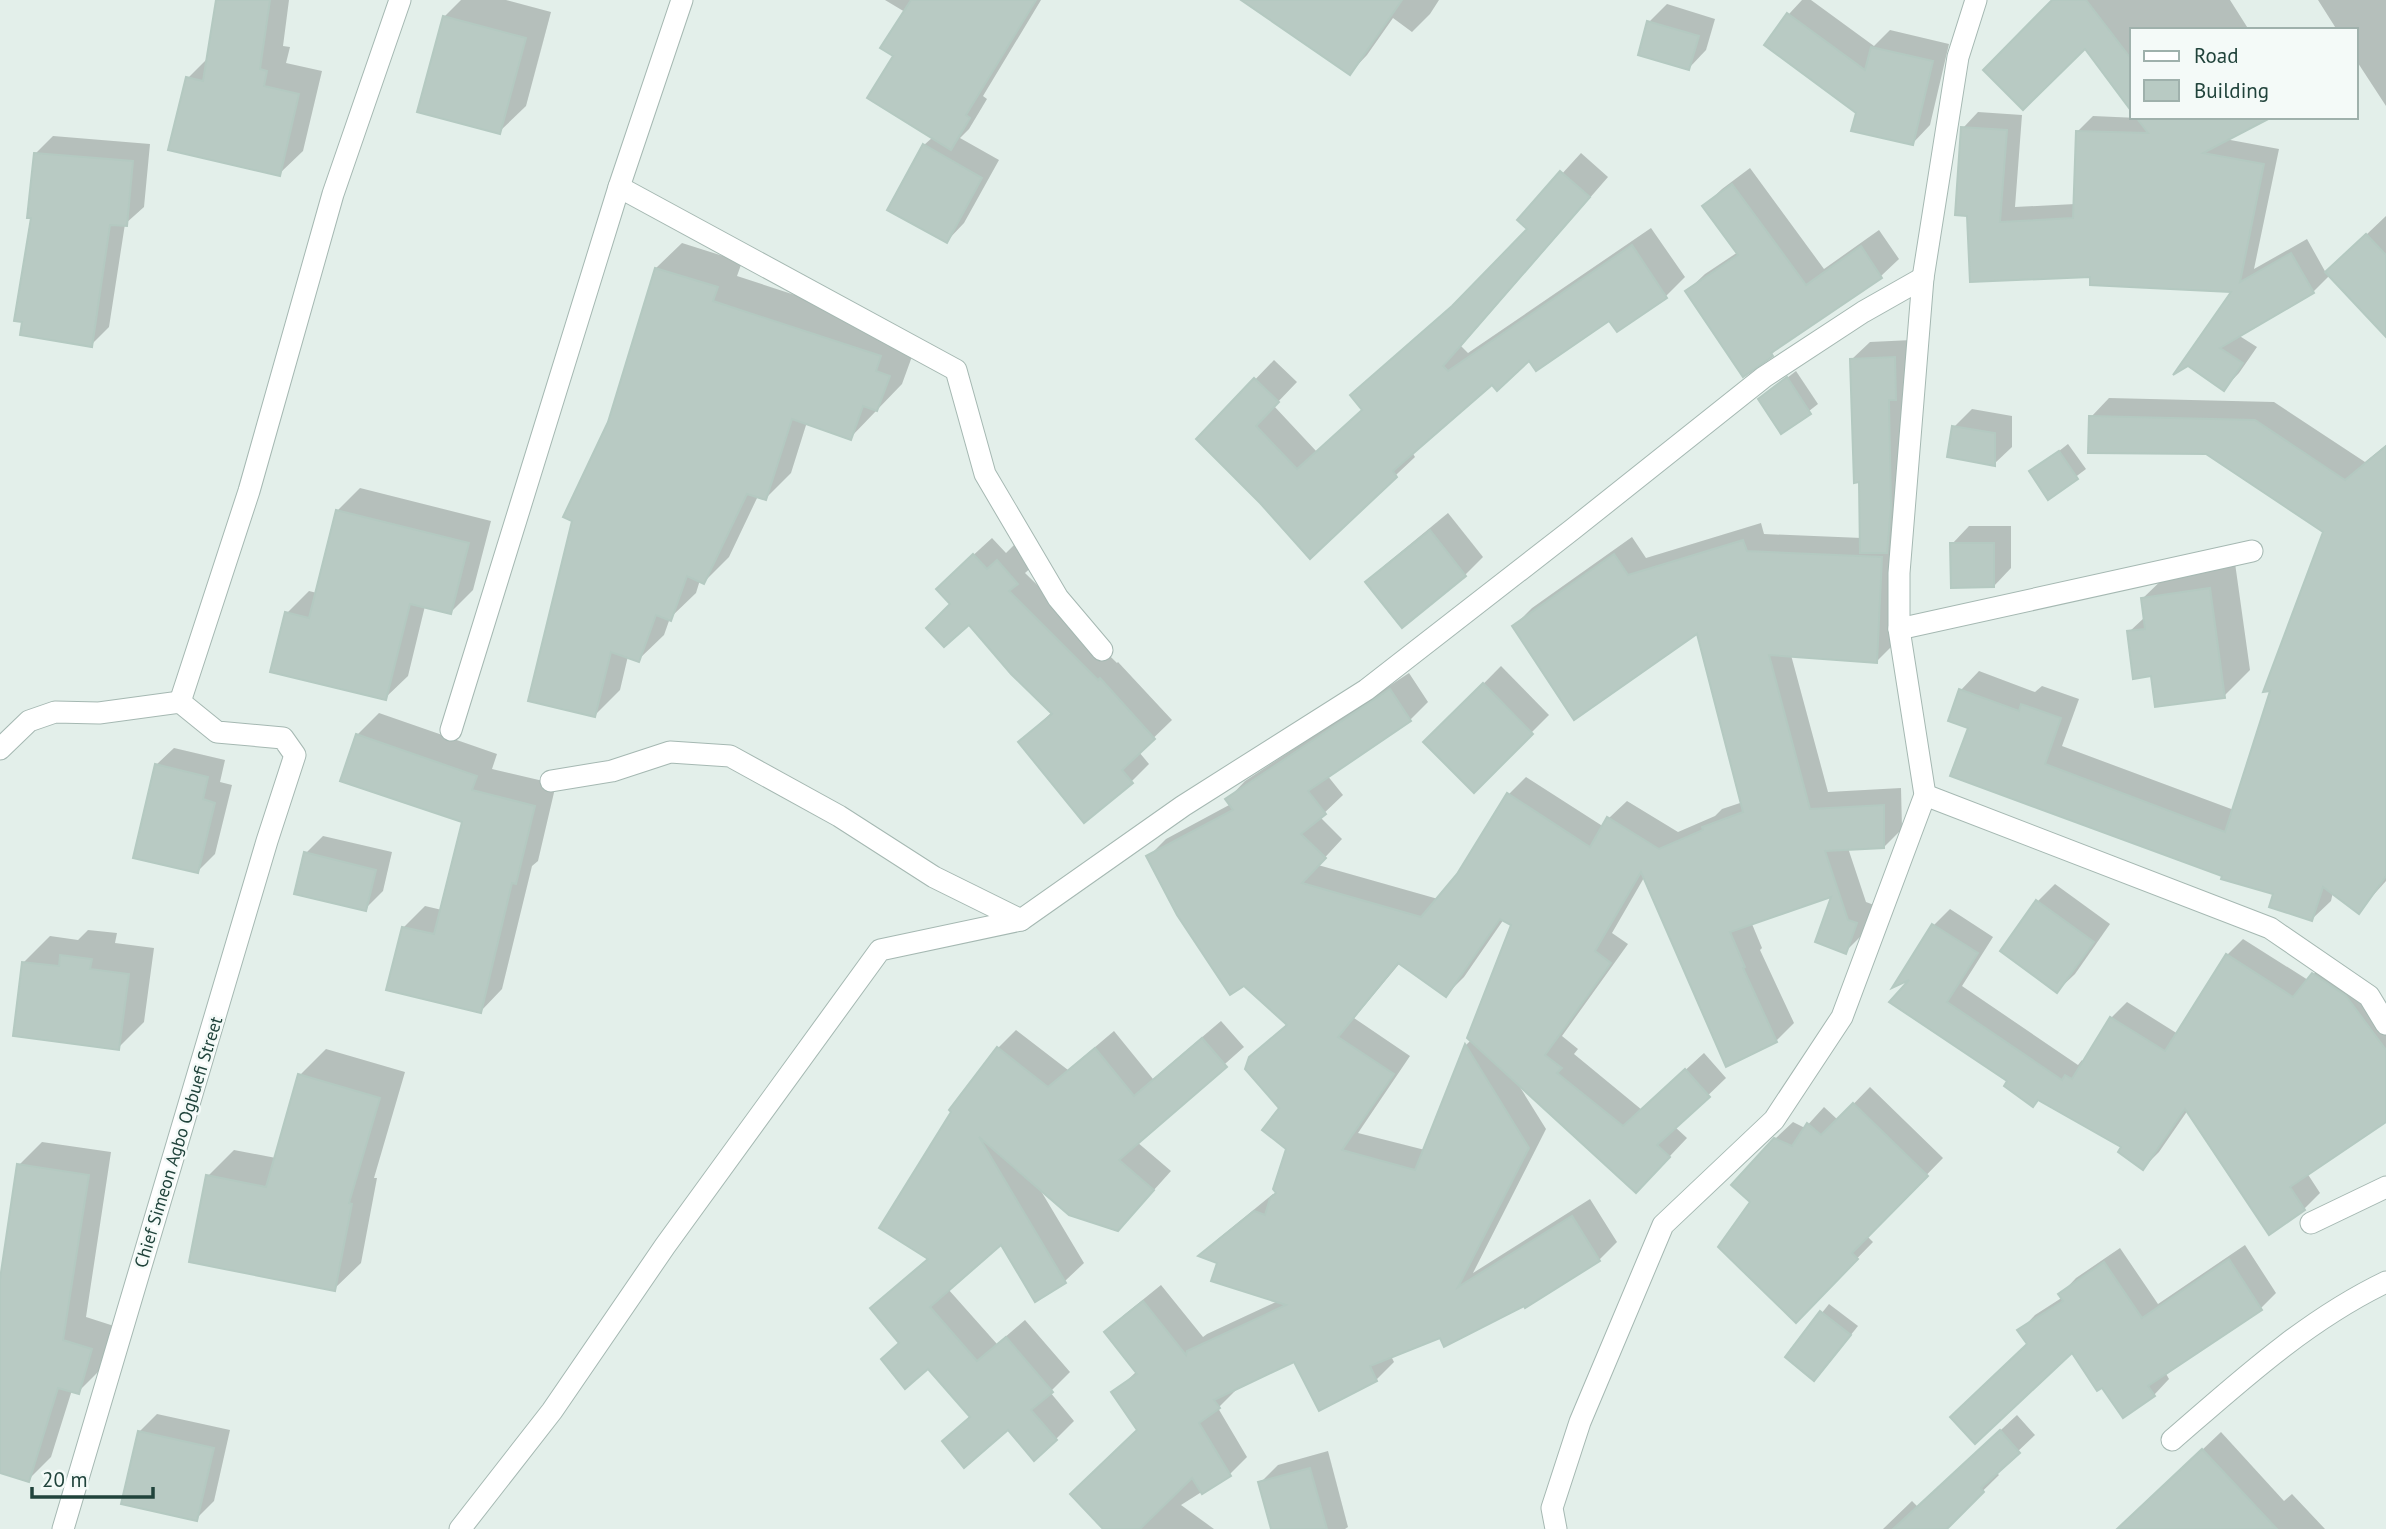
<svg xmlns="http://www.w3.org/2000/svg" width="2386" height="1529" viewBox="0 0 2386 1529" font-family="'PT Sans',sans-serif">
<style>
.shadow{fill:#0003;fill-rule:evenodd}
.building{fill:#b8cac3;stroke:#b4c9c1;stroke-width:2}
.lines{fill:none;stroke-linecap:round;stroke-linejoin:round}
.street-casing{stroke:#a5b8b2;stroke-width:23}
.street{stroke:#fff;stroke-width:21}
.labels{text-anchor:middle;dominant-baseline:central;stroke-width:5;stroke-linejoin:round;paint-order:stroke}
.street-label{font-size:18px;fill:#20433b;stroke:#f4faf8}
</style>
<rect width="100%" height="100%" fill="#e3efea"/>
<!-- shadow -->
<g class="shadow">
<polygon points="217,0 289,0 283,46 290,47 286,63 322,71 303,151 279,174 188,78 209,57"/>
<polygon points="461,0 506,0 551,12 526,106 499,132 444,17"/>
<polygon points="885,0 1041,0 983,96 987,99 969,129 960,138 999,160 964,223 947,241 924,145 933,137 895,56 905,12"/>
<polygon points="1270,0 1439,0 1430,14 1412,32 1393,18 1367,55 1350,73"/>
<polygon points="1802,0 1811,0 1874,46 1890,30 1949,44 1930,125 1913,143 1858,112 1766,45 1789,14"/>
<polygon points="2057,0 2230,0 2249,30 2132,30 2132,109 2085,46"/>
<polygon points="2318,0 2386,0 2386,106 2356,60 2356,30 2337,30"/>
<polygon points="1667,4 1715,19 1706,50 1689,68 1649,22"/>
<polygon points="1978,112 2022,115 2015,207 2075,204 2077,132 2093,116 2138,118 2225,139 2279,149 2254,269 2307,239 2326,273 2386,216 2386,335 2330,275 2313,292 2238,335 2257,347 2239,373 2224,389 2188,364 2234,290 2092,275 1972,281 1963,128"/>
<polygon points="53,136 150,144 144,207 125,224 109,327 91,345 36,153"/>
<polygon points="1581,153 1608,177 1461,346 1468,353 1651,228 1685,277 1666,296 1610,318 1529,358 1492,382 1412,452 1415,457 1310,556 1261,502 1198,439 1274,360 1297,382 1274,406 1317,452 1364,409 1352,395 1469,291 1529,229 1520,220"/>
<polygon points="1750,168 1824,269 1879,230 1899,259 1881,276 1783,342 1772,354 1687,291 1705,274 1738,252 1704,206 1722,189"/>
<polygon points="682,243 742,262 737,276 905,331 914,351 902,384 850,438 807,422 791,473 766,498 758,496 729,557 704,582 700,580 696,593 670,618 664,635 638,660 628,656 620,690 595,715 610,422 656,268"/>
<path d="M1912,340l-17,303 -18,18 -86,-6 37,137 73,-4 1,41 -18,18 -36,1 18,54 8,3 -11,29 -18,18 -11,-58 -82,30 10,24 -2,2 34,73 -18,18 -131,-165 -33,57 16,11 -66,92 16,13 -4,5 68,56 62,-57 22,25 -51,49 12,11 -33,35 -136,-89 28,45 -73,144 117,-74 27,43 -18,18 -74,44 -134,52 3,6 -18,18 -56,29 -25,-49 -60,28 2,1 -19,19 29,49 -17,17 -49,31 33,24h-108l33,-99 -25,-37 23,-22 -31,-39 18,-17 37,-30 42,52 4,-3 71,-33 -58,-40 -19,-5 17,-17 55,-45 2,1 13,-46 -7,-41 -30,-50 37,-35 -140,-166 18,-18 65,-35 -3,-5 17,-18 164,-108 19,29 -18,18 -83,55 16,20 -23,22 22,22 -24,26 120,34 20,-24 50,-80 18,-18 78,50 5,-9 18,-17 51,31 37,-16 7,-7 21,-7 -45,-171 -184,-5 18,-18 100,-71 14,21 115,-35 3,11 98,4 -1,-57 -9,-122 18,-17zM1504,919l9,5 -41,115 -6,6 -41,105 -67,-17 52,-77 -56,-38 46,-55 46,32 18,-18z"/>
<polygon points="1796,371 1818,404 1782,432 1760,399"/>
<polygon points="2109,398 2274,402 2365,462 2386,445 2386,881 2359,911 2333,892 2331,901 2312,919 2275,893 2224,875 1970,727 1961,690 1979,671 2035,692 2042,686 2079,699 2062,746 2234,810 2325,532 2206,453 2091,417"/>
<polygon points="1972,409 2012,416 2012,447 1994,464 1954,427"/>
<polygon points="2068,444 2086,469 2049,497 2032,472"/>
<polygon points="360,488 491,521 473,590 451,612 425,606 408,676 385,698 287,613 309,591 317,593 337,511"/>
<polygon points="1448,513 1483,557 1465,575 1402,626 1367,582 1385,565"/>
<polygon points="1969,526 2011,526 2011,568 1994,586 1952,544"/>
<polygon points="992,538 1006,553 1015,544 1034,565 1025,573 1117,663 1118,662 1172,720 1139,752 1149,764 1132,781 1084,820 1020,742 1052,712 952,604 956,571"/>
<polygon points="2235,563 2250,670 2224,696 2152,675 2129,632 2145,617 2142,599 2169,573"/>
<polygon points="1501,666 1549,715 1474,790 1426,742"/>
<polygon points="379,713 497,754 492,769 556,784 538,861 532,866 502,989 481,1011 403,928 425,906 442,910 464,821 357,735"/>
<polygon points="174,748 225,760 220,782 232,785 215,854 198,871 156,765"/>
<polygon points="323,836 392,852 383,891 365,909 306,853"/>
<polygon points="2055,884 2110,924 2075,974 2057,991 2038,901"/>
<polygon points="1950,909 1993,937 1962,986 2078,1065 2082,1060 2084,1062 2111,1018 2127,1002 2178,1034 2227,955 2243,939 2308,980 2329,958 2386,1013 2386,1120 2307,1173 2320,1193 2304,1209 2188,1110 2159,1152 2143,1168 2124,1146 2039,1099 2033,1105 1915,975 1897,984 1934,925"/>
<polygon points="88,930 117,933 115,943 154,948 144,1022 118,1048 24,962 50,936 78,940"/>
<polygon points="1221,1021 1244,1047 1137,1142 1171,1171 1136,1210 1038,1186 1084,1263 1065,1281 1036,1299 1002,1242 948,1289 997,1344 1025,1320 1070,1372 1050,1392 1074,1421 1056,1439 1008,1428 944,1441 971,1415 928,1366 883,1359 900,1342 873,1308 929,1257 998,1048 1016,1030 1068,1070 1114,1031 1153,1079"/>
<polygon points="326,1049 405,1072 374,1178 377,1178 361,1263 334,1289 208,1176 234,1150 276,1158 300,1075"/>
<polygon points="1870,1087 1943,1158 1867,1236 1873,1242 1796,1321 1753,1202 1763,1150 1793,1122 1805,1128 1824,1107 1838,1120"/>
<polygon points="42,1142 111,1152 86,1317 114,1326 101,1369 78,1392 72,1390 51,1457 28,1480 0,1472 0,1290 19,1165"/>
<polygon points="2245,1245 2276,1293 2261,1308 2165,1372 2169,1379 2154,1395 2072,1350 2029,1344 2020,1331 2035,1315 2063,1297 2061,1294 2076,1278 2120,1248 2158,1304"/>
<polygon points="1829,1304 1858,1326 1822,1371 1787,1357"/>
<polygon points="157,1414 230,1430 214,1501 196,1519 139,1432"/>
<polygon points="2017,1415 2035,1435 1996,1472 1999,1475 1944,1529 1883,1529 1912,1501 1918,1507"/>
<polygon points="2221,1432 2284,1501 2292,1494 2325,1529 2123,1529 2139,1510"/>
<polygon points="1328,1451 1348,1527 1345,1529 1273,1529 1260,1483 1278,1465"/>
</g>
<!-- building -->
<g class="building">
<polygon points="216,0 270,0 260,69 267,71 264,86 299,94 280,176 168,150 186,77 203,81"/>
<polygon points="911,0 1036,0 966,115 970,118 951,150 867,98 893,56 880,48"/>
<polygon points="1241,0 1402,0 1350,75"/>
<polygon points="2052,0 2086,0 2132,60 2132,112 2085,49 2023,110 1983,70"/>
<polygon points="1787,13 1865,70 1871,47 1933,61 1913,145 1851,131 1856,113 1764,45"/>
<polygon points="443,16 526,38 500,134 417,112"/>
<polygon points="1647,21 1699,36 1689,70 1638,55"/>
<polygon points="2136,117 2272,117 2203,153 2264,164 2240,282 2291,253 2314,293 2220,348 2243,363 2224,391 2188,366 2173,375 2231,292 2090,285 2090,277 1970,282 1967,216 1955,215 1961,127 2007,130 2000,222 2073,218 2076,131 2148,133"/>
<polygon points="923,144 982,178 947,243 887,210"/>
<polygon points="34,153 133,161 127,226 110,225 92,347 20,335 22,322 14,321 31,218 27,218"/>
<polygon points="1560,171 1590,197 1443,366 1448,371 1632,245 1667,298 1617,332 1609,321 1536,371 1529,361 1497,391 1492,385 1393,471 1397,477 1310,559 1260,503 1196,439 1254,378 1279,402 1256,426 1297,469 1362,410 1350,395 1452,306 1527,229 1517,220"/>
<polygon points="1732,184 1806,285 1861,246 1882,278 1771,353 1773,356 1743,377 1685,291 1738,255 1702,206"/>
<polygon points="2366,234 2386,255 2386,337 2325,272"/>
<polygon points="655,268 718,287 713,301 881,356 876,371 890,376 877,411 863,406 851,440 792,419 766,500 747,494 704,584 687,576 671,621 656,615 639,662 611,652 595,717 528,701 572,521 563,517 608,422"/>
<polygon points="1895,357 1896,400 1889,400 1891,507 1887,553 1860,553 1859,482 1854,483 1850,359"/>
<polygon points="1787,377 1811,414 1781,434 1758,399"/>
<polygon points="2089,416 2255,420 2345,480 2386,446 2386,876 2359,914 2323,887 2312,921 2269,907 2273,894 2221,879 2222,876 1950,776 1968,728 1948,721 1959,689 2019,711 2021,704 2061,718 2045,764 2225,832 2270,691 2263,692 2323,532 2206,454 2088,453"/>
<polygon points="1952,426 1995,433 1995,466 1947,457"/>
<polygon points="2059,451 2078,479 2048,500 2029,471"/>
<polygon points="336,510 469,543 451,614 410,604 386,700 270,672 285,612 309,618"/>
<polygon points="1430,530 1466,576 1402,628 1365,582"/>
<polygon points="1743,540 1747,551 1882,557 1877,663 1769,655 1810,809 1884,805 1884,848 1825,851 1848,920 1857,923 1846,954 1815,942 1831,897 1730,932 1745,967 1743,968 1777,1042 1726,1067 1641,872 1595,951 1611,963 1545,1055 1562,1068 1557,1073 1623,1126 1685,1069 1710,1097 1657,1145 1670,1157 1636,1193 1467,1038 1511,925 1500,919 1446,997 1398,963 1338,1037 1394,1074 1342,1150 1415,1170 1465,1044 1529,1148 1458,1287 1572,1216 1600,1261 1525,1308 1524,1306 1444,1347 1440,1338 1370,1366 1377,1381 1319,1411 1294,1362 1214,1400 1220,1408 1199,1423 1231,1476 1202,1494 1192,1478 1140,1529 1103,1529 1070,1494 1137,1430 1111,1392 1137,1374 1104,1332 1143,1301 1186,1355 1187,1351 1286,1305 1211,1281 1217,1263 1198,1256 1254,1211 1265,1215 1270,1198 1276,1193 1273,1189 1286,1149 1262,1130 1279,1108 1245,1069 1249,1057 1287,1025 1244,986 1230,995 1177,915 1146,856 1233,810 1225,799 1390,689 1411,721 1308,791 1326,814 1301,834 1326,858 1302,883 1421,917 1457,874 1507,793 1590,847 1607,817 1659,849 1703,830 1702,827 1743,812 1697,634 1574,720 1512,626 1614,554 1628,575"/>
<polygon points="1950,543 1994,543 1994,587 1951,588"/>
<polygon points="973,554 987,569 997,560 1018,584 1009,591 1098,680 1100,678 1155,739 1122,770 1133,783 1084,823 1018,742 1052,714 1011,674 969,625 944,647 926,628 950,604 936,589"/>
<polygon points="2210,588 2225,698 2155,707 2151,676 2133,679 2127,631 2145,629 2141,598"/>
<polygon points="1483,683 1533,734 1474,793 1423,742"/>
<polygon points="356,734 477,776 472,790 535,806 516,884 512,883 481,1013 386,990 402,927 434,934 462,822 340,781"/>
<polygon points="155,764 208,777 203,799 215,803 198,873 133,858"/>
<polygon points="304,852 376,870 366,911 294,894"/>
<polygon points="2036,900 2094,942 2057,993 2000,951"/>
<polygon points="1932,924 1978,953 1947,1002 2062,1080 2065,1075 2072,1079 2110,1017 2165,1051 2226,954 2293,997 2312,973 2346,996 2386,1050 2386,1122 2290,1187 2305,1210 2269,1235 2185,1109 2143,1170 2118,1152 2121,1147 2038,1100 2033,1107 2004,1086 2007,1081 1889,1002 1909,980 1892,988"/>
<polygon points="60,955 92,959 90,969 129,974 119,1050 13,1036 22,962 59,966"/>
<polygon points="1202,1038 1227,1067 1119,1160 1154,1190 1118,1231 1069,1215 979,1137 1066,1283 1035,1302 1001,1245 930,1307 977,1361 1006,1337 1053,1392 1031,1410 1057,1440 1034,1461 1008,1430 964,1468 942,1441 970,1417 928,1369 905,1389 881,1359 899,1343 870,1308 928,1259 879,1228 951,1112 949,1110 997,1047 1048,1087 1095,1048 1134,1096"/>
<polygon points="298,1074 380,1098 349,1203 352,1204 335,1291 189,1262 206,1175 266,1187"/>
<polygon points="1853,1103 1928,1176 1852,1253 1858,1259 1796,1323 1718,1247 1750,1202 1731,1185 1774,1138 1792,1146 1807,1123 1821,1135"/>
<polygon points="17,1164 89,1175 63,1340 92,1349 79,1394 58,1388 29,1482 0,1473 0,1279"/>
<polygon points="2229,1259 2262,1310 2148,1386 2155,1396 2123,1418 2102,1388 2097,1391 2072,1353 1975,1444 1950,1417 2027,1344 2017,1330 2063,1301 2058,1294 2104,1262 2142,1318"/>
<polygon points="1820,1311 1851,1335 1814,1381 1785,1357"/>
<polygon points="2000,1430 2020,1453 1981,1488 1984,1492 1947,1529 1893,1529"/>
<polygon points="138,1431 214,1448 197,1521 121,1504"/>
<polygon points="2202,1449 2277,1529 2117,1529"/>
<polygon points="1310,1468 1327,1529 1271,1529 1258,1482"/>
</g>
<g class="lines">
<!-- street casing -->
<g class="street-casing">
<g id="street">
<polyline points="619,187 956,370 985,474 1058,598 1102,650"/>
<polyline points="1899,629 2252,551"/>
<polyline points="180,702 249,491 333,194 400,0"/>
<polyline points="451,730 619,187 682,0"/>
<polyline points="0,749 29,721 55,712 99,713 180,702 217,732 283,738 295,755 267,841 63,1529"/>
<polyline points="551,781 612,771 670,752 730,756 839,816 934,877 1021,920"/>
<polyline points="1925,795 2270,928 2369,996 2386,1024"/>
<polyline points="2311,1223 2386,1187"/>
<path d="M2172,1440c67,-58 133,-119 214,-158"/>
<polyline points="460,1529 552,1411 665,1246 880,950 1021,920 1183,806 1366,690 1573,529 1764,377 1863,312 1923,278"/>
<polyline points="1556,1529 1552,1508 1580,1422 1663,1225 1774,1120 1842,1017 1925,795 1899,629 1899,573 1923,278 1958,57 1976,0"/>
</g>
</g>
<!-- street -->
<use href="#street" class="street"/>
</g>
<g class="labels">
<!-- street labels -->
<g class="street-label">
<text transform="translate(178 1142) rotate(-73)">Chief Simeon Agbo Ogbuefi Street</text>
</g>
</g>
<!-- legend -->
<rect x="2130" y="28" width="228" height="91" fill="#f4faf8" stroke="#9fb1ac" stroke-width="2"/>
<rect x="2144" y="51" width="35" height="10" fill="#ffffff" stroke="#9fb1ac" stroke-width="2"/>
<text x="2194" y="63" font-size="21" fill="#20433b">Road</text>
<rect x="2144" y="80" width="35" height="21" fill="#b8cac3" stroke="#9fb1ac" stroke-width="2"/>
<text x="2194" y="98" font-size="21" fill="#20433b">Building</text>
<!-- scale -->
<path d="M32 1487v10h121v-10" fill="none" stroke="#20433b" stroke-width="3.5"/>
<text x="42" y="1487" font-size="21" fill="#20433b" stroke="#f4faf8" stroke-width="5" paint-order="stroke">20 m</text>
</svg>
